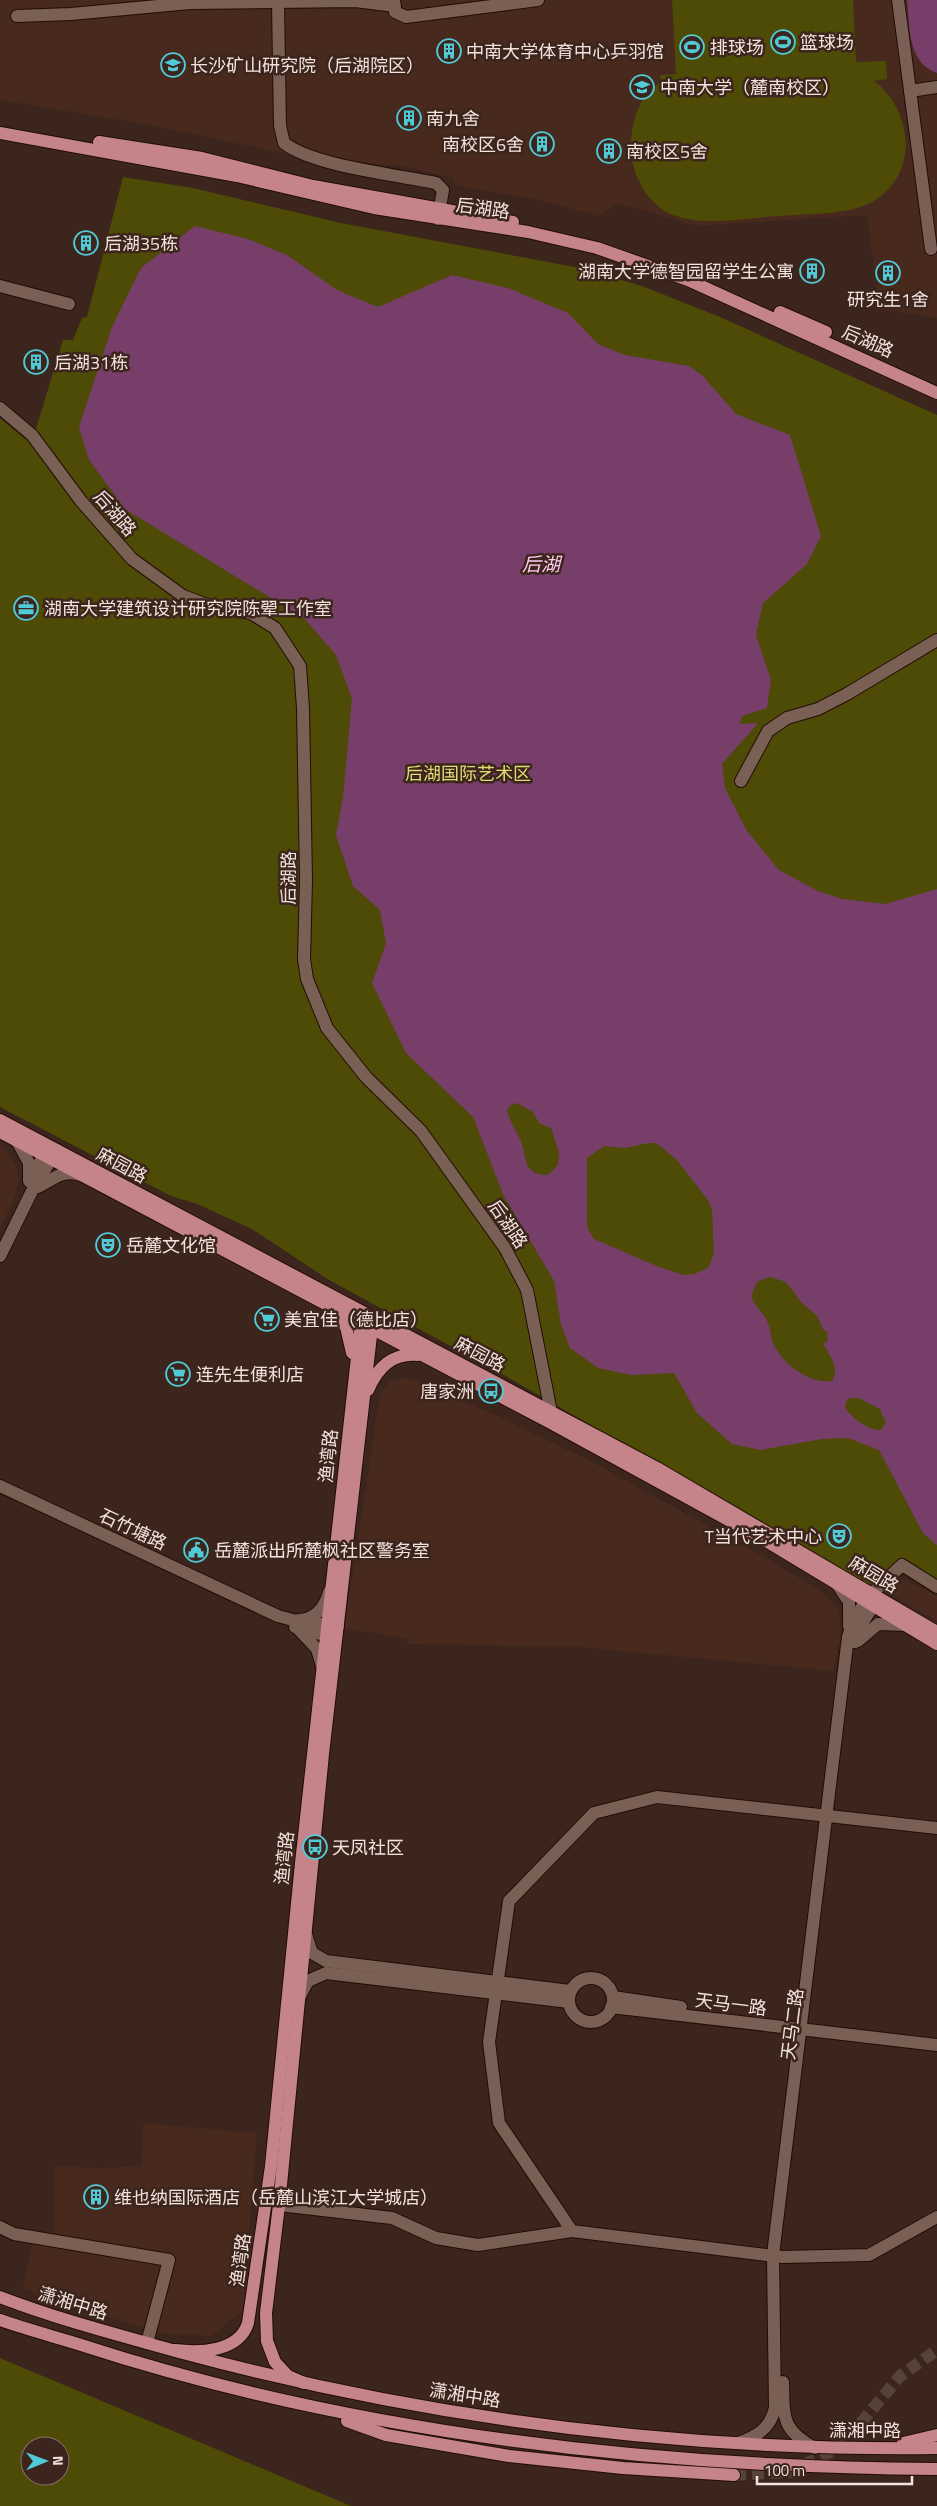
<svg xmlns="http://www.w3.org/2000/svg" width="937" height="2506" viewBox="0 0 937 2506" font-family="'Titillium Web','Noto Sans SC',sans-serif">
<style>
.built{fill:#47291d}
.green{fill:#4e4b06;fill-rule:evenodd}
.water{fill:#763e69;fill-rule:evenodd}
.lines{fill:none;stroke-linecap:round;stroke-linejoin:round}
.major-tunnel{stroke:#574239;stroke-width:12;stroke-dasharray:12 6;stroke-linecap:butt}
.minor-casing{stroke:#220d06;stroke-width:14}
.major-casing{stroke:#220d06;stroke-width:14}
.minor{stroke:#7a5f55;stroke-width:12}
.major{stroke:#c58489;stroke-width:12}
.labels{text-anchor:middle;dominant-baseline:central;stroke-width:5;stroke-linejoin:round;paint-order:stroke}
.poi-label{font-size:18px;fill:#f3e3dd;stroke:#3c251c;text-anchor:start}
.street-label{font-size:18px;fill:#f3e3dd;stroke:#3c251c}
.park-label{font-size:18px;fill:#e0dc73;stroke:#3c251c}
.water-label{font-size:19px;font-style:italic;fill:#ffcaf0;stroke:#3c251c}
</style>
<rect width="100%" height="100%" fill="#3c251c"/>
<!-- built -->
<g class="built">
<polygon points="0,0 937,0 937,318 880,309 867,215 696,226 617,203 599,216 533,199 456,186 452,178 402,166 296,156 150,125 0,100"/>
<polygon points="0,1144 11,1157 17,1170 18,1182 16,1194 0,1229"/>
<polygon points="405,1378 421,1381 504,1419 594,1463 761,1555 824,1593 839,1610 841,1637 833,1671 578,1647 408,1644 407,1639 344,1628 380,1395 390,1381"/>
<polygon points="903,1578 937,1596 937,1621 888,1593"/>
<polygon points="143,2123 257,2133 243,2311 211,2336 159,2333 22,2289 35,2232 54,2239 55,2166 99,2168 141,2166"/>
</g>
<!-- green -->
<g class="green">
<path d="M672,0h181l3,62 30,-1 1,18 -13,2c39,29 46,94 -2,121 -9,4 -19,8 -29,9 -21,4 -43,3 -64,5 -33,2 -74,11 -106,-1 -26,-10 -42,-41 -42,-67 0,-26 7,-52 30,-66l-1,-7 16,-1z"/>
<polygon points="123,177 193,188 341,223 575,267 642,286 720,317 937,415 937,1584 904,1560 870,1586 502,1374 329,1280 252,1229 197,1204 171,1196 0,1107 0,418 25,439 31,439 35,432 63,340 73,340 82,318 87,317"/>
<path d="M0,2358l351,148h-351zM30,2446h30v30h-30z"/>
</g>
<!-- water -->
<g class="water">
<path d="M907,0h30v73c-30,-10 -27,-47 -30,-73z"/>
<path d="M195,226l53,13 39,16 50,35 41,17 74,-32 56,13 60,25 30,31 27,11 64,11 13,9 34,39 54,21 31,101 -14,28 -44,39 -7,32 15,45 -4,28 -25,8 -2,8 18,-1 -36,41 3,24 22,43 32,39 39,21 24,8 43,5 52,-15v656l-14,-12 -44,-83 -31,-12 -26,1 -61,11 -29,-6 -35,-31 -23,-40 -43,2 -33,-7 -28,-20 -9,-23 -7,-44 -51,-87 -30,-77 -67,-64 -34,-70 14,-40 -6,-33 -27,-24 -17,-51 7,-38 9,-98 -16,-44 -31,-36 -180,-110 -36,-49 -10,-33 33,-100 29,-59zM517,1103l16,9 6,11 12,5 8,24 -1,13 -10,10c-27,0 -20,-19 -28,-36 -5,-10 -10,-17 -13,-29l4,-5zM649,1143h7l20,16 32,41 4,9 2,45 -6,14 -14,6 -10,1 -25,-8 -65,-28 -7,-12v-69l17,-12 20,2zM770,1277l16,5 16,21 15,13 7,15h3l1,10 -5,3c7,11 17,24 9,37 -22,3 -47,-15 -57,-34 -5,-7 -3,-18 -8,-26 -4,-9 -13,-15 -16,-25l6,-14zM851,1398h8l21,11 6,14 -5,7c-12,1 -30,-12 -36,-23l2,-8z"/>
</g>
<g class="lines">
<!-- major-tunnel -->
<polyline class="major-tunnel" points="734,2475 789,2472 841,2447 900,2376 937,2350"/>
<!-- minor casing -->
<g class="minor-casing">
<g id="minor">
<polyline points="394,0 395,12 406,17 538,0"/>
<polyline points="898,0 931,249"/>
<path d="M278,3l2,123 4,17c29,23 114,32 152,40l7,7 -5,29"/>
<polyline points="17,16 71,14 190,3 355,1 395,6"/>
<polyline points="910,91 937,87"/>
<polyline points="0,286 69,304"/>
<polyline points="0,408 32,435 81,501 132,559 183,596 210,606 251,613 275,628 300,666 303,708 306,880 304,959 307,979 327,1028 366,1077 421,1131 505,1248 527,1290 551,1412 549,1421"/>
<polyline points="741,781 768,731 787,718 818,709 847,694 937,640"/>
<polyline points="17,1141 29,1163 29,1181"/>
<polyline points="30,1182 48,1146"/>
<path d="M38,1187c16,-8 24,-18 43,-12"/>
<polyline points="0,1256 32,1191 57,1150"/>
<polyline points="0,1486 278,1616 300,1622 338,1626"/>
<polyline points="837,1584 849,1602 849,1626"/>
<path d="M299,1620c17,-1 26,-13 30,-28"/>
<polyline points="295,1627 312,1633 336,1635"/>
<polyline points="300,1631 317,1649 322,1666"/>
<polyline points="858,1641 878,1624 906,1625"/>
<polyline points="855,1642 861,1625 878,1598"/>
<polyline points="937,1828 657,1797 594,1813 509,1901 489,2042 499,2123 572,2231 782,2257 869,2255 937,2217"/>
<polyline points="306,1934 312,1953 326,1961 570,1991"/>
<circle cx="591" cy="2000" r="22"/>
<polyline points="300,1996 308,1981 326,1973 569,2002"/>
<polyline points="613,1997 681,2007"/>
<polyline points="611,2007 937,2045"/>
<polyline points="279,2205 392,2218 436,2238 478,2245 572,2231"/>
<polyline points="0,2227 14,2234 169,2260 147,2343"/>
<path d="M783,2382c1,35 -2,48 32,66"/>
<path d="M738,2443c19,-7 32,-14 37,-35l-2,-153 75,-618c10,-34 29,-49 54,-72l35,22"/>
</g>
</g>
<!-- major casing -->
<g class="major-casing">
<g id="major">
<polyline points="0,133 237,176 374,208 528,232 597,248 688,280 937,393"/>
<polyline points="99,142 202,158 313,186 513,222"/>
<polyline points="780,312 826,332"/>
<polyline points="0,1120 657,1468 937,1632"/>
<polyline points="0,1132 549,1422 763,1539 937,1644"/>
<polyline points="335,1313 346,1327 352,1353"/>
<path d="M368,1390c10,-23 24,-37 50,-35"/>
<path d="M0,2297c60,23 122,39 183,56 245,66 500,98 754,95"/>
<path d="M0,2320c25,9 52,16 78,24 276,90 569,123 859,125"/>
<path d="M175,2350c25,3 64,2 73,-27l23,-157 30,-303 61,-551"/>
<polyline points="304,2383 288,2376 275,2362 267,2341 266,2313 279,2205 323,1754 373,1318"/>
<polyline points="347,2421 386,2435 509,2456 623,2468 734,2475"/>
<polyline points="903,2443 937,2435"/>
</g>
</g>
<!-- minor -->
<use href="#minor" class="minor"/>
<!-- major -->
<use href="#major" class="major"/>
</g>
<!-- icons -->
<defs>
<g id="stadium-ring" transform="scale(1.25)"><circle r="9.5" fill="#3c251c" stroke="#52cbd8" stroke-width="1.5"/><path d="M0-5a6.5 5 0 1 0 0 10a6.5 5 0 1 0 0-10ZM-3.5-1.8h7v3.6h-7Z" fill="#52cbd8"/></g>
<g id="building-ring" transform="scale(1.25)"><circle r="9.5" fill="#3c251c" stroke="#52cbd8" stroke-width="1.5"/><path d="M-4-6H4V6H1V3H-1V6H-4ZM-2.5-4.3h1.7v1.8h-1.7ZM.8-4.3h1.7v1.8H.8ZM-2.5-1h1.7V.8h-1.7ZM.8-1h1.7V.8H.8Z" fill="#52cbd8"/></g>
<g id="university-ring" transform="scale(1.25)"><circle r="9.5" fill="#3c251c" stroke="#52cbd8" stroke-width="1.5"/><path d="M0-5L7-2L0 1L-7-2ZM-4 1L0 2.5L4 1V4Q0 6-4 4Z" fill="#52cbd8"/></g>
<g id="office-ring" transform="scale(1.25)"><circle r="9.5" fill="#3c251c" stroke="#52cbd8" stroke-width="1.5"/><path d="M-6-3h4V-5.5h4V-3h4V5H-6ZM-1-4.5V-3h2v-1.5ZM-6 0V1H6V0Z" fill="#52cbd8"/></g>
<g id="theatre-ring" transform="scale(1.25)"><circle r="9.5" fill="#3c251c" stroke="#52cbd8" stroke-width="1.5"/><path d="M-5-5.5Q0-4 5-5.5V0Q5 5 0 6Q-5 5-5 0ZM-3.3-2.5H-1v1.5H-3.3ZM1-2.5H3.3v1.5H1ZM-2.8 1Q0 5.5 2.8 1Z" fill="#52cbd8"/></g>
<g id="supermarket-ring" transform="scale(1.25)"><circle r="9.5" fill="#3c251c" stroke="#52cbd8" stroke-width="1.5"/><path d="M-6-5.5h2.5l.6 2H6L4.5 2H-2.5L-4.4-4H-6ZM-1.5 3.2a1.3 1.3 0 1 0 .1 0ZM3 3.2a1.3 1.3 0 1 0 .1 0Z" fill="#52cbd8"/></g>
<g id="bus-ring" transform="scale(1.25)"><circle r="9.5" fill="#3c251c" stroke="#52cbd8" stroke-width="1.5"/><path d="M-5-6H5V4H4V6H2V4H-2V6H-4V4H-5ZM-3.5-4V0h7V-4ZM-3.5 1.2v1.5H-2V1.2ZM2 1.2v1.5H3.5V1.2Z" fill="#52cbd8"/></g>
<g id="civic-ring" transform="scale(1.25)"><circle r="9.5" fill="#3c251c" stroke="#52cbd8" stroke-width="1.5"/><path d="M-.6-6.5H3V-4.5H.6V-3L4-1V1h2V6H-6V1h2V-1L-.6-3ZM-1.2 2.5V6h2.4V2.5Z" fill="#52cbd8"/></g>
</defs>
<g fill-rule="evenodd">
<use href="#stadium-ring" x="783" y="42"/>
<use href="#stadium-ring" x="692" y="47"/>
<use href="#building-ring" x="449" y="51"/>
<use href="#university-ring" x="173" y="65"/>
<use href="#university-ring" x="642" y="87"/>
<use href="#building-ring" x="409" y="118"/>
<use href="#building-ring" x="542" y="144"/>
<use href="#building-ring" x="609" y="151"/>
<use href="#building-ring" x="86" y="243"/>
<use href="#building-ring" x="812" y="271"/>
<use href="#building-ring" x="888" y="273"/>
<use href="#building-ring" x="36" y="362"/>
<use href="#office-ring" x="26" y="608"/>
<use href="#theatre-ring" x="108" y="1245"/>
<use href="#supermarket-ring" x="267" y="1319"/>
<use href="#supermarket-ring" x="178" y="1374"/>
<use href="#bus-ring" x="491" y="1391"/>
<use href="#theatre-ring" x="839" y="1536"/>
<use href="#civic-ring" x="196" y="1550"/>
<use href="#bus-ring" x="315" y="1847"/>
<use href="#building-ring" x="96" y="2197"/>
</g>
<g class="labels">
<!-- poi labels -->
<g class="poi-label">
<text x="800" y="42">篮球场</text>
<text x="710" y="47">排球场</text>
<text x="466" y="51">中南大学体育中心乒羽馆</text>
<text x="190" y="65">长沙矿山研究院（后湖院区）</text>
<text x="660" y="87">中南大学（麓南校区）</text>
<text x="426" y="118">南九舍</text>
<text x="524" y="144" text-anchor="end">南校区6舍</text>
<text x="626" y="151">南校区5舍</text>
<text x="104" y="243">后湖35栋</text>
<text x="794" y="271" text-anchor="end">湖南大学德智园留学生公寓</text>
<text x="888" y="299" text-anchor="middle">研究生1舍</text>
<text x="54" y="362">后湖31栋</text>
<text x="44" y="608">湖南大学建筑设计研究院陈翚工作室</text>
<text x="126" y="1245">岳麓文化馆</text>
<text x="284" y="1319">美宜佳（德比店）</text>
<text x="196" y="1374">连先生便利店</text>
<text x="474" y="1391" text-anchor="end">唐家洲</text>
<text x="822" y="1536" text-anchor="end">T当代艺术中心</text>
<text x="214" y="1550">岳麓派出所麓枫社区警务室</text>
<text x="332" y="1847">天凤社区</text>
<text x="114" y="2197">维也纳国际酒店（岳麓山滨江大学城店）</text>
</g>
<!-- street labels -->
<g class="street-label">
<text transform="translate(483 208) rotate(8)">后湖路</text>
<text transform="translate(868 341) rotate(24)">后湖路</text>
<text transform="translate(115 513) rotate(49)">后湖路</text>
<text transform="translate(288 878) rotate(-90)">后湖路</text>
<text transform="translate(122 1165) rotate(28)">麻园路</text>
<text transform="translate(508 1224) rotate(56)">后湖路</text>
<text transform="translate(480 1354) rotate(28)">麻园路</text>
<text transform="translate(328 1456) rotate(-84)">渔湾路</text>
<text transform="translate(133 1529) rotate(25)">石竹塘路</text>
<text transform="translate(874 1574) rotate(31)">麻园路</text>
<text transform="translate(284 1858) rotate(-84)">渔湾路</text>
<text transform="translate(731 2004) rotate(7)">天马一路</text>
<text transform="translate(792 2024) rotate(-83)">天马二路</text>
<text transform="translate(240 2260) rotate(-82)">渔湾路</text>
<text transform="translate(73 2303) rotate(17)">潇湘中路</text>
<text transform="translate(465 2395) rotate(9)">潇湘中路</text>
<text x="865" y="2430">潇湘中路</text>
</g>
<!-- park labels -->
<g class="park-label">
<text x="468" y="773">后湖国际艺术区</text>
</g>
<!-- water labels -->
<g class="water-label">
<text x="541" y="563">后湖</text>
</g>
</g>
<!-- north arrow -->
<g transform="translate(45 2461) rotate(89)"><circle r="24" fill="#3c251c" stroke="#857169"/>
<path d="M0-4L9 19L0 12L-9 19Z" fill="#52cbd8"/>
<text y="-8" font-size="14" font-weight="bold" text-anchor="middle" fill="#f3e3dd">N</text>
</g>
<!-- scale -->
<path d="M757 2476v8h155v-8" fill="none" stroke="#f3e3dd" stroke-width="2.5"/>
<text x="764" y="2476" font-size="15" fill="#f3e3dd" stroke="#3c251c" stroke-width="4" paint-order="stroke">100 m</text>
</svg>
